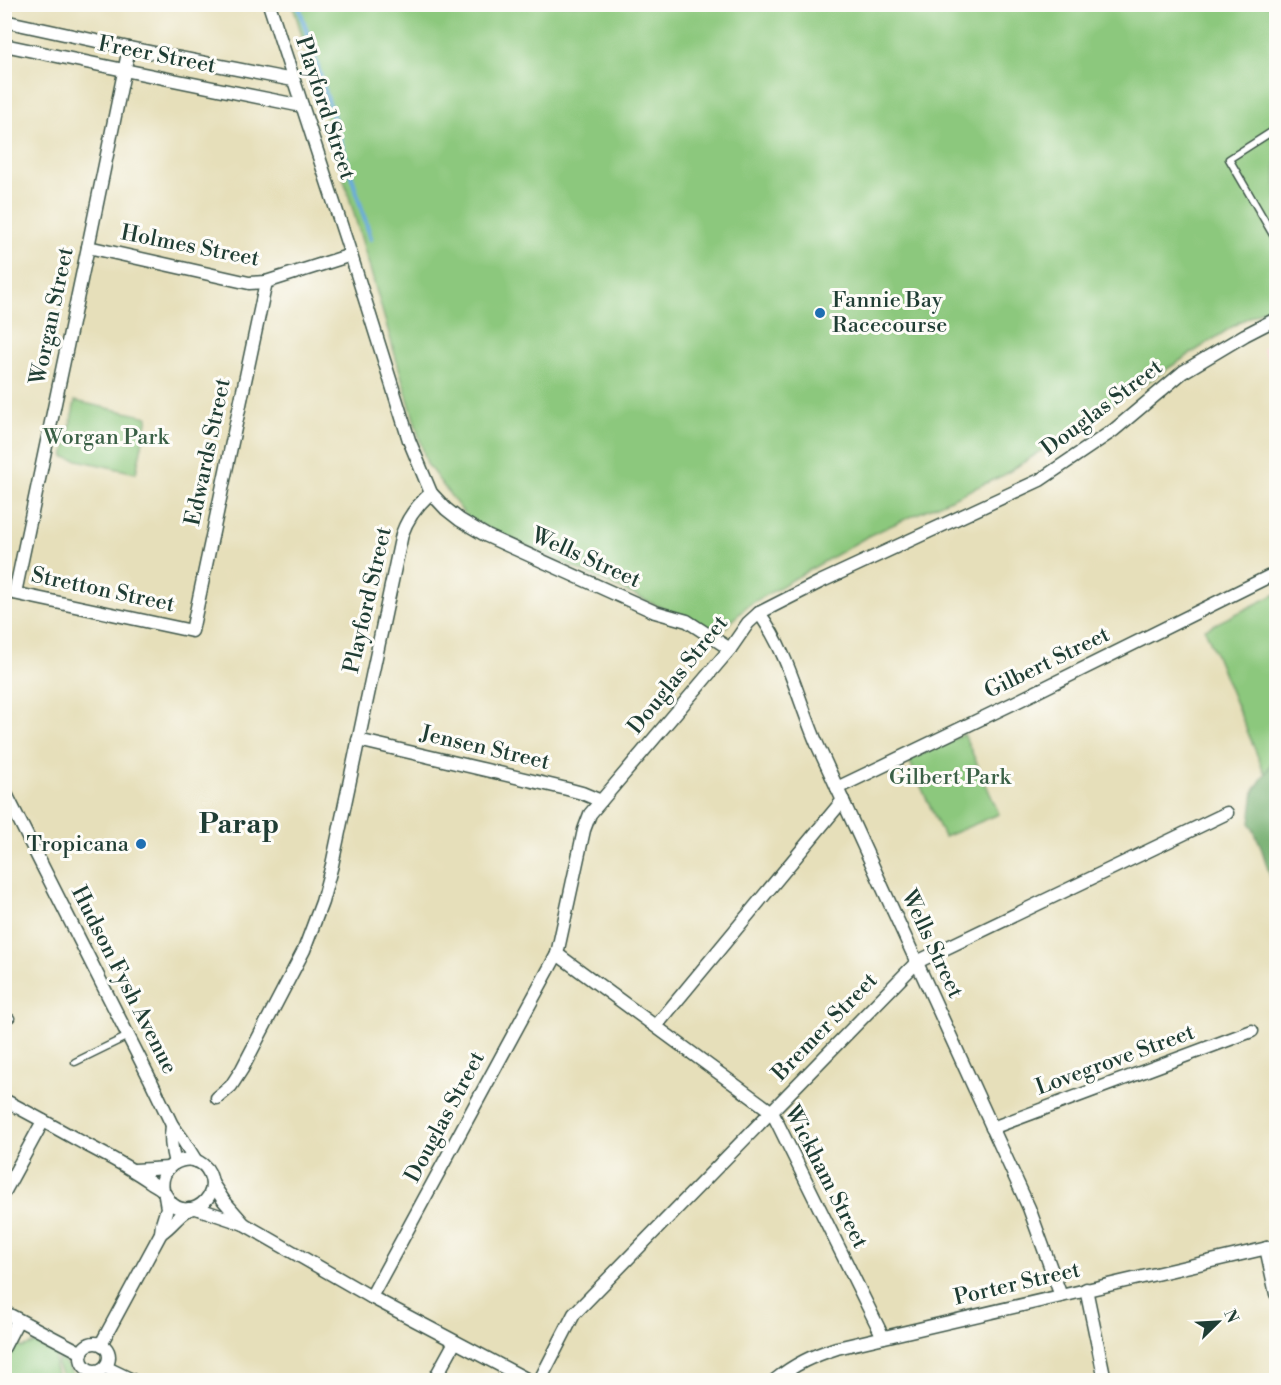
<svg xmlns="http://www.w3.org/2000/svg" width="1281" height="1385" viewBox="0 0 1281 1385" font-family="'Libre Bodoni',serif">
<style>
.built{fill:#f7cfd2}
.green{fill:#8cc87d;stroke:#568258;stroke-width:1.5}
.forest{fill:#71ac6c;stroke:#487450;stroke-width:1.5}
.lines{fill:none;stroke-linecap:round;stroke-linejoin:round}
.stream{stroke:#67aadc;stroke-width:4.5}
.lane-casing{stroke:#3d5548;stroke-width:9}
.street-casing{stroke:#3d5548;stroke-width:15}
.lane{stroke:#fff;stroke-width:6}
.street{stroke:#fff;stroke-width:12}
.poi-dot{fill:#1f6fb2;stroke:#fdfcf7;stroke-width:2}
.labels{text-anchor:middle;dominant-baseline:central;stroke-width:6;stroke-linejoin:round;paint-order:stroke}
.street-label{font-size:22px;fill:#1f3d34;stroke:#fdfcf7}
.poi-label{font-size:22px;fill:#1f3d34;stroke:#fdfcf7;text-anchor:start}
.park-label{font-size:22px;fill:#3a6046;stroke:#fdfcf7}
.district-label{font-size:28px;font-weight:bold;fill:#1f3d34;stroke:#fdfcf7}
</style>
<rect width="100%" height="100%" fill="#fdfcf7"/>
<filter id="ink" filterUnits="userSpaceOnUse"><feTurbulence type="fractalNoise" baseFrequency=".0167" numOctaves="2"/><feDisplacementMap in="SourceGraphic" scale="12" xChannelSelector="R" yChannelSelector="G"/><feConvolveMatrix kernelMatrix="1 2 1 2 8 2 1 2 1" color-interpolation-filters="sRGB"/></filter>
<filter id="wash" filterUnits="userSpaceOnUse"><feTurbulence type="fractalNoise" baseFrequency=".008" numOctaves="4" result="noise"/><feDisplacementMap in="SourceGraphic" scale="24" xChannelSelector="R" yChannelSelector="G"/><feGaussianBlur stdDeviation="1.35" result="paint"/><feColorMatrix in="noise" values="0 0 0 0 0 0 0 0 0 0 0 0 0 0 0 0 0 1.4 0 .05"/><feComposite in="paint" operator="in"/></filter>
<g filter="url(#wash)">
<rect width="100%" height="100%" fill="#e6dfba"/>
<!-- built -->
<polygon class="built" points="1276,342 1276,378 1262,348"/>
<!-- green -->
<g class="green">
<polygon points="293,5 1276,5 1276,303 1238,323 1004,475 870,535 747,606 719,634 468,519 427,464"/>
<polygon points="75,401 148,417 136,473 64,457"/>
<polygon points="1276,594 1276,768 1265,774 1205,629"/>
<polygon points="964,734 999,814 944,837 909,760"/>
<polygon points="18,1342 22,1348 35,1343 56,1354 55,1367 59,1380 5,1380 5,1365"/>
<polygon points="59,1358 65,1363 78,1380 64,1380 57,1365"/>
</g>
<!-- forest -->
<polygon class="forest" points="1276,756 1276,894 1260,844 1250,823 1254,791"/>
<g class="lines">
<!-- stream -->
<polyline class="stream" points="298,4 371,239"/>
</g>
</g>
<g filter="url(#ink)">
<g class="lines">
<!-- lane casing -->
<g class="lane-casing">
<g id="lane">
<polyline points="1276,129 1229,159 1276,240"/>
<polyline points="4,1023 11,1018"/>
<polyline points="75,1062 128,1036"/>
</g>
</g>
<!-- street casing -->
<g class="street-casing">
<g id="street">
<polyline points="269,4 351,255 409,440 431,493 446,509 460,520 487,536 655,612 687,621 730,649"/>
<polyline points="4,21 129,48 293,80"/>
<polyline points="4,45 124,70 302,106"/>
<polyline points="88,247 249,283 266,282 351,255"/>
<polyline points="4,591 192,631 266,282"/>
<polyline points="15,593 88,247 129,48"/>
<path d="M759,613c29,39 39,87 58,131l212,464 32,88"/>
<polyline points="358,740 567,789 582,793 601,801"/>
<polyline points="837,788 1016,702 1274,574"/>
<polyline points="4,790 150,1079 172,1125 183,1140 196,1161"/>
<polyline points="557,954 772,1112 883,1337"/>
<polyline points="656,1026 843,800"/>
<path d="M217,1098l14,-12 11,-17 62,-119 18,-48 10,-37 70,-331c6,-17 15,-29 29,-41"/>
<path d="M4,1100c27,14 54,29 81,44 23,12 46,24 67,39 3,2 9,5 11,8 6,8 7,15 19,18 18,3 34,-14 29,-31 -8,-31 -54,-20 -48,12"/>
<path d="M172,1125c-2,13 -1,24 3,38"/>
<polyline points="992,1128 1252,1031"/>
<polyline points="135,1170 168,1168"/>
<polyline points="212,1183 224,1201 244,1224"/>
<polyline points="5,1191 43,1121"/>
<polyline points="196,1208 244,1224 371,1297 528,1380"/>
<path d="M161,1233c11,-7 16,-17 28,-24"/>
<polyline points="1266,1248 1276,1294"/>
<polyline points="1086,1289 1105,1380"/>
<polyline points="371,1297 557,954 584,830 590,814 730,649 748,623 759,613 820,582 1040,480 1114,430 1183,372 1245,335 1276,319"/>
<polyline points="4,1312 82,1353"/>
<circle cx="95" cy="1357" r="14"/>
<polyline points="101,1344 161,1233 162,1224 167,1208 165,1196"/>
<polyline points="4,1347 18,1320"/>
<polyline points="105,1367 132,1380"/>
<polyline points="434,1380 455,1342"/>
<polyline points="540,1380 574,1314 917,962 1227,813"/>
<path d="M775,1380c20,-16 37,-24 62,-32l439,-102"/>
</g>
</g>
<!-- lane -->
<use href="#lane" class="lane"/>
<!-- street -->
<use href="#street" class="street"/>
</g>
</g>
<!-- markers -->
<g class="poi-dot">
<circle cx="820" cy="313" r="6"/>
<circle cx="141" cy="844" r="6"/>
</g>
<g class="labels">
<!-- street labels -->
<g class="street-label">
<text transform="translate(157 55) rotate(11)">Freer Street</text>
<text transform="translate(325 108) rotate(72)">Playford Street</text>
<text transform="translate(190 246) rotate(11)">Holmes Street</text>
<text transform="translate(52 316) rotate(-78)">Worgan Street</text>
<text transform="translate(1102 408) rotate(-37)">Douglas Street</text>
<text transform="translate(208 452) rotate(-78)">Edwards Street</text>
<text transform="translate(586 558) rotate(24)">Wells Street</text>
<text transform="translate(103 590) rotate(12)">Stretton Street</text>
<text transform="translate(368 600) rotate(-77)">Playford Street</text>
<text transform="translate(1047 663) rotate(-26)">Gilbert Street</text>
<text transform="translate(678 675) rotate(-51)">Douglas Street</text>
<text transform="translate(485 748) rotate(13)">Jensen Street</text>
<text transform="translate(932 944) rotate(65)">Wells Street</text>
<text transform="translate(124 980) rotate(63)">Hudson Fysh Avenue</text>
<text transform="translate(825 1027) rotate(-46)">Bremer Street</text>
<text transform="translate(1115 1060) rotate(-20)">Lovegrove Street</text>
<text transform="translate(445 1117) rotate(-62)">Douglas Street</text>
<text transform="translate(826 1177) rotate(63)">Wickham Street</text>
<text transform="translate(1017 1284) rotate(-13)">Porter Street</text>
</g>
<!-- poi labels -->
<g class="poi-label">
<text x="832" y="300">Fannie Bay<tspan x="832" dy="25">Racecourse</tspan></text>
<text x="129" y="844" text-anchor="end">Tropicana</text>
</g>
<!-- park labels -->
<g class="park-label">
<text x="106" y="437">Worgan Park</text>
<text x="950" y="777">Gilbert Park</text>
</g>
<!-- district labels -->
<g class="district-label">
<text x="239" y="824">Parap</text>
</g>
</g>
<!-- margin -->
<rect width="1281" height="1385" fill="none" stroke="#fdfcf7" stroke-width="24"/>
<!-- north arrow -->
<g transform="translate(1218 1322) rotate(66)" stroke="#fdfcf7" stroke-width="4.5" paint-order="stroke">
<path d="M0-4.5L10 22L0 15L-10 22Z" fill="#1f3d34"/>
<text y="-9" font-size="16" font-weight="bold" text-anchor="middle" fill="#1f3d34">N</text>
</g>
</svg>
